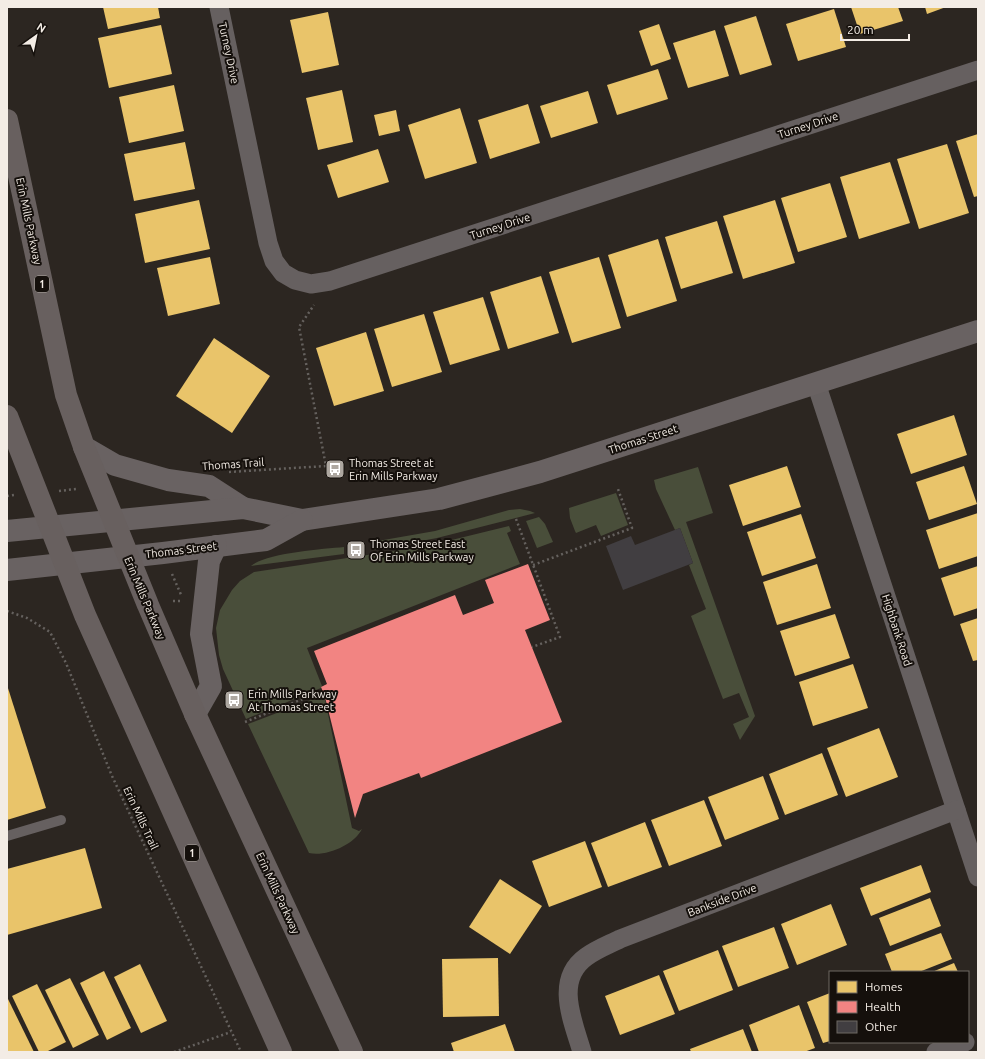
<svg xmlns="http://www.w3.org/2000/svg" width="985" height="1059" viewBox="0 0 985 1059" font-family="Ubuntu,sans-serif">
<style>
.green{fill:#494e3a}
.homes{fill:#e9c46a}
.health{fill:#f28482}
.building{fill:#413e41}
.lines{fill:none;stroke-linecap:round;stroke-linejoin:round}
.path{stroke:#65615e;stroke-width:2.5;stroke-dasharray:2 3;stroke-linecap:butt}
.lane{stroke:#666060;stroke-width:10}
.street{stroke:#666060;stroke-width:19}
.secondary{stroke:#696262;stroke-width:22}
.primary{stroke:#68605f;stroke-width:22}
.labels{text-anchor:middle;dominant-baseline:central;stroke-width:4;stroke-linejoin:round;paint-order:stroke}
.shield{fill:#15100c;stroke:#b0aaa4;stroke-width:1}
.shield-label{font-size:10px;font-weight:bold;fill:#f3ece5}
.street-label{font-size:11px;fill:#f3ece5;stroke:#15100c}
.poi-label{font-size:11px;fill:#f3ece5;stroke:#15100c;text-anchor:start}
</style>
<rect width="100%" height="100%" fill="#2c2621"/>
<!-- green -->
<g class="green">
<polygon points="698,467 713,513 686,522 755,716 740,740 733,724 749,717 739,693 723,699 691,616 706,609 689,565 693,563 680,528 675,530 656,489 654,480"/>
<polygon points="616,493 628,525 601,536 596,525 576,533 575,531 570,518 569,508"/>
<polygon points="520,509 530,511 535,513 437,538 373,550 372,542 435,531 509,510"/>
<polygon points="539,517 545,524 553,542 537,548 526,521"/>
<polygon points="509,526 511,531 507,533 520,564 307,648 322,686 321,688 246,719 223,669 219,655 216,628 220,610 232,590 240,581 254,572 427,546"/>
<path d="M344,547v7l-93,12c15,-13 71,-17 93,-19z"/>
<path d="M324,695l28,133 7,3 3,-2c-8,16 -36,28 -53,24l-61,-129z"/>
</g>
<!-- homes -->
<g class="homes">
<polygon points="103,7 158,7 160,18 108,29"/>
<polygon points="851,7 898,7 903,21 860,34"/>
<polygon points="925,7 946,7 927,14"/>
<polygon points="834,9 846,47 798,61 786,24"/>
<polygon points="328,12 339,65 302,73 290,20"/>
<polygon points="756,16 772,65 740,75 724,26"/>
<polygon points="659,24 671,59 651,66 639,31"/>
<polygon points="161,25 172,74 109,88 98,38"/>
<polygon points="715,30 729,76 688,88 673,43"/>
<polygon points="658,69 668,99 617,115 607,85"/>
<polygon points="174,85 184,131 129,143 119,97"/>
<polygon points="342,90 353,142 318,150 306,98"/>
<polygon points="588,91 598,123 551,138 540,106"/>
<polygon points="528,104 540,143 490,159 478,120"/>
<polygon points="460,108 477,163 425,179 408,125"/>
<polygon points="396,110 400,131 379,136 374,115"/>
<polygon points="978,134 978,196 974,197 956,141"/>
<polygon points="185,142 195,189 134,201 124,154"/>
<polygon points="947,144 969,213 919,229 897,159"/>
<polygon points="378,149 389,182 338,198 327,165"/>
<polygon points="890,162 910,223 859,239 840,177"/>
<polygon points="830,183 847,237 798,252 781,198"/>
<polygon points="199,200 210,249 145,263 135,214"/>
<polygon points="775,200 795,263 743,279 723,216"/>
<polygon points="717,221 733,273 681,289 665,237"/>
<polygon points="658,239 677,301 627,317 608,255"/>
<polygon points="210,257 220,304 168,316 157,268"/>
<polygon points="599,257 621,328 572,343 549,272"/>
<polygon points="541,276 559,333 508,349 490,292"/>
<polygon points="483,297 500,350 450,365 433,312"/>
<polygon points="424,314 442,372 392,387 374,329"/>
<polygon points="366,332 384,391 334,406 316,348"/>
<polygon points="214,338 270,376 232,433 176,396"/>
<polygon points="954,415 967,455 911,474 897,434"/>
<polygon points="787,466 801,507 743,526 729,485"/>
<polygon points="964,466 977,504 929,520 916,482"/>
<polygon points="978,513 978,556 939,569 926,530"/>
<polygon points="801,514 816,558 762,576 747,532"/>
<polygon points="817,564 831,608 777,625 763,582"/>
<polygon points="978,566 978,608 954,616 941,578"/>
<polygon points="835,614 850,658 795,676 780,631"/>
<polygon points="978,618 978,660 973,661 960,624"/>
<polygon points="853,664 868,708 813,726 799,682"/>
<polygon points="7,685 46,808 7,820"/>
<polygon points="879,728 898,777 846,797 827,748"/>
<polygon points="822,753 838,795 785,815 769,774"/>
<polygon points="763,776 779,819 725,840 708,797"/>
<polygon points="704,800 722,846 669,866 651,820"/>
<polygon points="645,822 662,867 608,887 591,843"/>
<polygon points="585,841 602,887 549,907 532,861"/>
<polygon points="85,848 102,908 7,935 7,869"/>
<polygon points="921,865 931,892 871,916 860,888"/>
<polygon points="500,879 542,906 510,954 469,927"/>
<polygon points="930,898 941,926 890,946 879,918"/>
<polygon points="831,904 847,945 797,965 781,924"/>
<polygon points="774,927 789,968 738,987 722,946"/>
<polygon points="941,933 952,959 919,972 892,972 885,954"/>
<polygon points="718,950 733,990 679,1011 663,971"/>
<polygon points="498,958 499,1016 443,1017 442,959"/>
<polygon points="954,963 958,972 932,972"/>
<polygon points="140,964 167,1021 141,1033 114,977"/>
<polygon points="104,971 131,1028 107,1040 80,983"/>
<polygon points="659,975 675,1014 620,1035 605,996"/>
<polygon points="70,978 99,1035 73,1048 45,990"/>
<polygon points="37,984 66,1042 46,1052 39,1052 12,996"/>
<polygon points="830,993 830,1041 823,1043 807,1002"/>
<polygon points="7,997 34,1052 7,1052"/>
<polygon points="799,1005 815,1048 804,1052 759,1052 749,1025"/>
<polygon points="505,1024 515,1052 454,1052 451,1043"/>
<polygon points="743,1029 752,1052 691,1052 690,1049"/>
</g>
<!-- health -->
<polygon class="health" points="528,564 550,620 525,630 562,722 421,778 419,773 363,794 355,818 325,697 321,687 327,684 314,651 455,595 463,615 494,603 485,580"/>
<!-- building -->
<polygon class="building" points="680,528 693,563 623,590 606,546 631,536 635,545"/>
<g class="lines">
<!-- path -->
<g class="path">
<polyline points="229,472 326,466 299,327 314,305"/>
<polyline points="59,491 76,489"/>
<polyline points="7,496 14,495"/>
<polyline points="516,519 560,637 532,647"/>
<polyline points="533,565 632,528 618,489"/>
<polyline points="172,574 182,597"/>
<polyline points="173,601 182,601"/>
<polyline points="7,611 27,618 50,632 66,663 112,776 241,1052"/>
<polyline points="245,722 323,691"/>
<polyline points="174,1052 231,1032"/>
</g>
<!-- lane -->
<polyline class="lane" points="7,836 61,820"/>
<!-- street -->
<g class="street">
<polyline points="219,7 268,243 274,261 283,273 295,280 311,284 330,281 978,70"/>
<polyline points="816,383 978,877"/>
<path d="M582,1052c-9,-31 -28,-72 4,-95 11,-8 22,-12 34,-18l336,-129"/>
<polyline points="936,1052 965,1042"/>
</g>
<!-- secondary -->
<g class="secondary">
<polyline points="84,447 115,465 168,480 209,486 243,508"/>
<polyline points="7,531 243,508 302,520 439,499 540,472 978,331"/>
<polyline points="7,570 163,553 266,540 302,520"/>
<polyline points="195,714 211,686 201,634 209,561 216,546"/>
</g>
<!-- primary -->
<g class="primary">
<polyline points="7,120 66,395 84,447 148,605 195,714 352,1052"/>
<polyline points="7,416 85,615 281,1052"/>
</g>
</g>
<!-- icons -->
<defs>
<g id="bus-square" transform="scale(1)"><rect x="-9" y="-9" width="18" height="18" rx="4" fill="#ada7a0" stroke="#15100c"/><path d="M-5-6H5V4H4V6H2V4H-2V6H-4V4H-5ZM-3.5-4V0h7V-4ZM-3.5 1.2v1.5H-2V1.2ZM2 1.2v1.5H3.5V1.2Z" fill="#fff"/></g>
</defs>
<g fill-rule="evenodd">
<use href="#bus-square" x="335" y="469"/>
<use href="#bus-square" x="356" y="550"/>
<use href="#bus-square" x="234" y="700"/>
</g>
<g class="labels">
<!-- shield labels -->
<g class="shield">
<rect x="35" y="276" width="14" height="16" rx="3"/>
<rect x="185" y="845" width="14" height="16" rx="3"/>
</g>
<g class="shield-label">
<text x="42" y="284">1</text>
<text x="192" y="853">1</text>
</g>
<!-- street labels -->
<g class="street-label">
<text transform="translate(229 53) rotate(78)">Turney Drive</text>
<text transform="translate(808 125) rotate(-18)">Turney Drive</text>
<text transform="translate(29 221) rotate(78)">Erin Mills Parkway</text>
<text transform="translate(500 226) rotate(-18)">Turney Drive</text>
<text transform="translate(643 439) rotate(-18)">Thomas Street</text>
<text transform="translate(233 464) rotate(-4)">Thomas Trail</text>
<text transform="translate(181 550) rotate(-7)">Thomas Street</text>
<text transform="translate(145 598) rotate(67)">Erin Mills Parkway</text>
<text transform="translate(897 630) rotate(72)">Highbank Road</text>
<text transform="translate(141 818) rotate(65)">Erin Mills Trail</text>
<text transform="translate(278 893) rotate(65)">Erin Mills Parkway</text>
<text transform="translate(722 900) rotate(-21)">Bankside Drive</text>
</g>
<!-- poi labels -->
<g class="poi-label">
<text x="349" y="463">Thomas Street at<tspan x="349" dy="13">Erin Mills Parkway</tspan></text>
<text x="370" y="544">Thomas Street East<tspan x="370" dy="13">Of Erin Mills Parkway</tspan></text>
<text x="248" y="694">Erin Mills Parkway<tspan x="248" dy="13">At Thomas Street</tspan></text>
</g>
</g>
<!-- border -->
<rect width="985" height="1059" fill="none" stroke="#f3ece5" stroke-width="16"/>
<!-- legend -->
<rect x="829" y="971" width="140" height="72" fill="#15100c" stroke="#6e6863"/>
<rect x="837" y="981" width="20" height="12" fill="#e9c46a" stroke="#6e6863"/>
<text x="865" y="991" font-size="12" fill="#f3ece5">Homes</text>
<rect x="837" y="1001" width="20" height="12" fill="#f28482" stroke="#6e6863"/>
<text x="865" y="1011" font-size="12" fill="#f3ece5">Health</text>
<rect x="837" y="1021" width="20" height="12" fill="#413e41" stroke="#6e6863"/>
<text x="865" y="1031" font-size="12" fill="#f3ece5">Other</text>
<!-- north arrow -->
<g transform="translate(36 36) rotate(33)" stroke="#15100c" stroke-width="3" paint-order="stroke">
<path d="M0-3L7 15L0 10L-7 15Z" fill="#f3ece5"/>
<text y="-6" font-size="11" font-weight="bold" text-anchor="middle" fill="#f3ece5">N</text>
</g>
<!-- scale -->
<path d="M841 34v6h68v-6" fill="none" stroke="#f3ece5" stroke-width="2"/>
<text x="847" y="34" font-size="12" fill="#f3ece5" stroke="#15100c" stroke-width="3" paint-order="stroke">20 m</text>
</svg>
